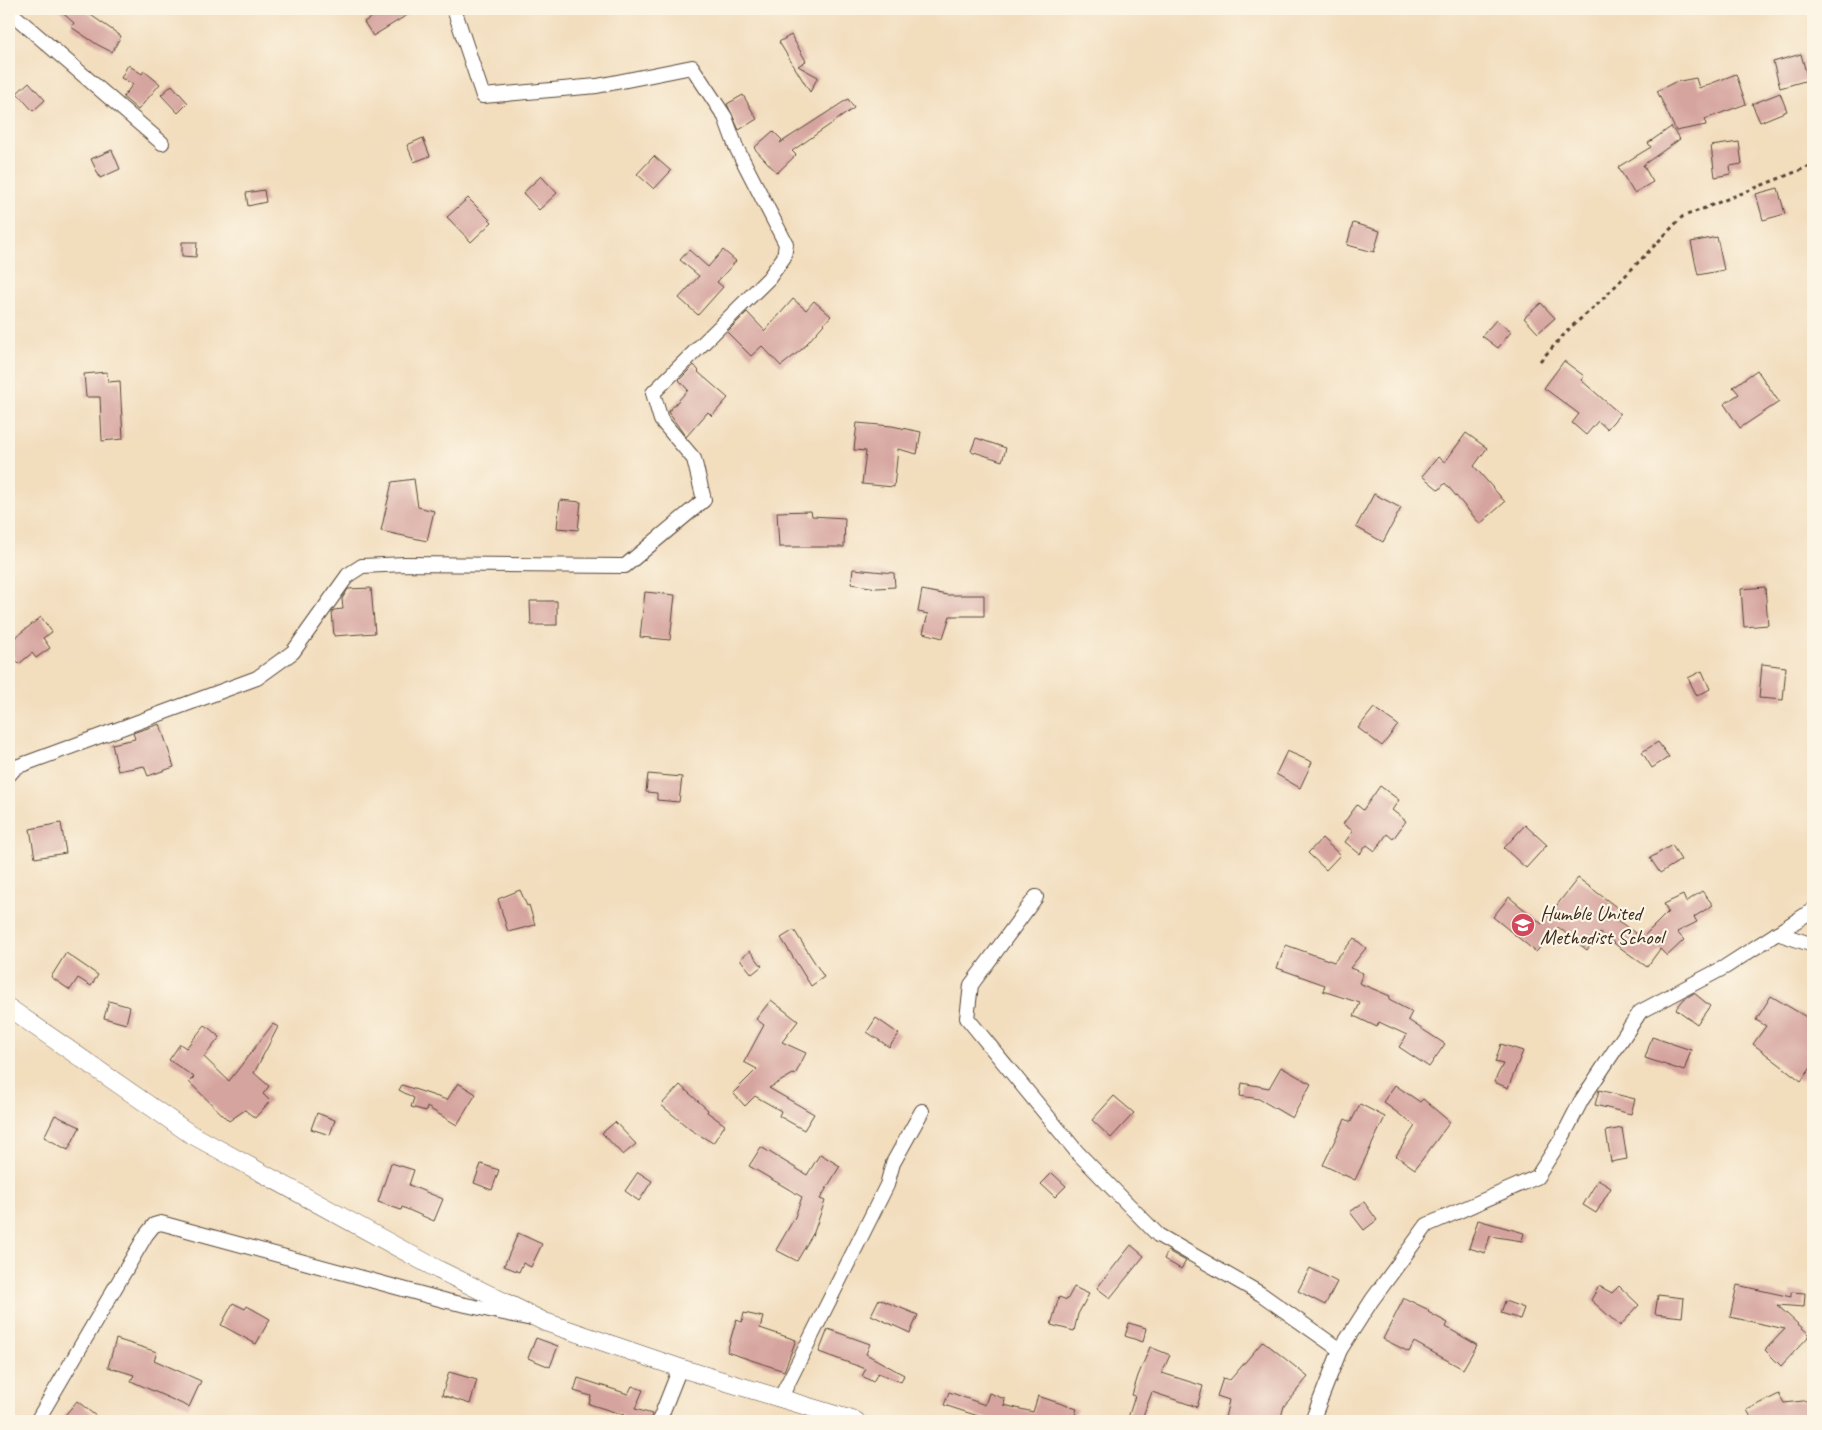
<svg xmlns="http://www.w3.org/2000/svg" width="1822" height="1430" viewBox="0 0 1822 1430" font-family="Caveat,sans-serif">
<style>
.building{fill:#d6a49f}
.lines{fill:none;stroke-linecap:round;stroke-linejoin:round}
.minor-casing{stroke:#564536;stroke-width:16}
.tertiary-casing{stroke:#564536;stroke-width:19}
.path{stroke:#564536;stroke-width:3;stroke-dasharray:4 4;stroke-linecap:butt}
.minor{stroke:#fff;stroke-width:14}
.tertiary{stroke:#fff;stroke-width:18}
.labels{text-anchor:middle;dominant-baseline:central;stroke-width:4.5;stroke-linejoin:round;paint-order:stroke}
.poi-label{font-size:21px;fill:#3b2a1e;stroke:#fcf5e5;text-anchor:start}
</style>
<rect width="100%" height="100%" fill="#fcf5e5"/>
<filter id="ink" filterUnits="userSpaceOnUse"><feTurbulence type="fractalNoise" baseFrequency=".02" numOctaves="2"/><feDisplacementMap in="SourceGraphic" scale="10" xChannelSelector="R" yChannelSelector="G"/><feConvolveMatrix kernelMatrix="1 2 1 2 8 2 1 2 1" color-interpolation-filters="sRGB"/></filter>
<filter id="wash" filterUnits="userSpaceOnUse"><feTurbulence type="fractalNoise" baseFrequency=".0096" numOctaves="4" result="noise"/><feDisplacementMap in="SourceGraphic" scale="20" xChannelSelector="R" yChannelSelector="G"/><feGaussianBlur stdDeviation="1.12" result="paint"/><feColorMatrix in="noise" values="0 0 0 0 0 0 0 0 0 0 0 0 0 0 0 0 0 1.4 0 .05"/><feComposite in="paint" operator="in"/></filter>
<g filter="url(#wash)">
<rect width="100%" height="100%" fill="#f2ddbd"/>
<g id="blocks">
<!-- building -->
<g class="building">
<polygon points="58,9 82,9 121,36 112,52 98,45 71,27 74,23"/>
<polygon points="385,9 417,9 373,36 364,22"/>
<polygon points="791,35 806,61 798,66 818,77 810,92 779,42"/>
<polygon points="1801,54 1808,80 1780,88 1773,62"/>
<polygon points="128,65 142,74 144,71 160,84 138,110 123,97 133,84 121,78"/>
<polygon points="1736,74 1746,104 1705,119 1706,125 1676,131 1657,91 1675,82 1696,78 1699,88"/>
<polygon points="29,82 45,100 33,111 17,93"/>
<polygon points="172,85 188,103 178,113 161,95"/>
<polygon points="1780,93 1787,111 1760,122 1752,104"/>
<polygon points="743,95 757,119 739,130 727,104"/>
<polygon points="848,99 854,108 792,151 796,155 777,173 754,148 773,131 782,140 780,143"/>
<polygon points="1671,127 1680,139 1643,165 1653,182 1634,193 1618,167 1651,147 1648,143"/>
<polygon points="423,138 430,156 414,162 407,145"/>
<polygon points="1739,142 1742,164 1730,166 1731,174 1715,177 1711,146"/>
<polygon points="112,150 120,169 100,178 91,159"/>
<polygon points="654,156 671,171 654,189 637,174"/>
<polygon points="541,176 557,193 539,210 523,193"/>
<polygon points="1778,188 1785,214 1763,220 1756,194"/>
<polygon points="264,190 266,202 248,206 246,193"/>
<polygon points="468,198 492,222 471,242 447,217"/>
<polygon points="1353,223 1380,231 1374,252 1347,245"/>
<polygon points="1717,237 1724,270 1698,275 1691,242"/>
<polygon points="182,242 197,242 196,257 182,256"/>
<polygon points="689,250 708,267 723,250 736,261 717,282 723,287 698,315 679,298 699,276 680,260"/>
<polygon points="793,299 806,310 814,301 831,316 801,350 781,366 762,346 751,356 727,332 747,312 765,331"/>
<polygon points="1541,303 1555,318 1538,333 1524,318"/>
<polygon points="1496,320 1511,332 1498,348 1482,336"/>
<polygon points="1564,361 1584,376 1581,380 1620,414 1607,429 1598,421 1586,435 1572,423 1579,414 1544,388"/>
<polygon points="694,365 699,371 698,372 728,398 712,416 708,412 686,437 668,412 688,390 679,380"/>
<polygon points="1757,370 1779,402 1740,428 1724,404 1739,394 1733,387"/>
<polygon points="107,372 108,382 120,381 123,439 102,441 100,397 86,397 84,374"/>
<polygon points="857,423 892,426 921,432 917,454 898,449 894,487 862,484 866,451 854,450"/>
<polygon points="1466,433 1487,448 1474,466 1505,502 1480,524 1445,483 1439,490 1422,476 1438,457 1445,462"/>
<polygon points="976,438 1006,448 1002,461 971,451"/>
<polygon points="414,479 418,507 434,511 427,541 381,531 392,482"/>
<polygon points="1374,494 1401,508 1383,542 1356,527"/>
<polygon points="560,500 581,502 578,530 557,528"/>
<polygon points="811,511 812,516 845,518 844,547 779,547 777,512"/>
<polygon points="853,569 894,573 895,587 877,588 851,584"/>
<polygon points="1765,587 1768,625 1744,627 1741,589"/>
<polygon points="371,588 375,633 334,636 332,612 334,610 343,609 342,599 348,589"/>
<polygon points="922,590 947,595 984,595 984,616 950,616 943,638 923,633 928,614 918,612"/>
<polygon points="645,592 675,595 670,640 640,637"/>
<polygon points="530,601 557,601 557,625 531,625"/>
<polygon points="41,617 52,632 43,638 50,648 36,658 32,653 19,664 9,651 9,642"/>
<polygon points="1762,664 1786,667 1783,700 1759,698"/>
<polygon points="1702,671 1710,689 1697,696 1688,678"/>
<polygon points="1374,708 1398,725 1382,746 1358,728"/>
<polygon points="160,724 174,767 148,776 144,766 118,771 112,744 135,739 133,733"/>
<polygon points="1658,742 1669,757 1652,768 1642,752"/>
<polygon points="1287,751 1312,762 1300,788 1276,774"/>
<polygon points="648,774 682,777 679,802 657,800 657,793 646,792"/>
<polygon points="1380,786 1399,800 1392,810 1406,821 1393,839 1387,834 1375,851 1367,845 1360,854 1345,842 1353,831 1343,824 1357,805 1363,810"/>
<polygon points="61,823 66,853 35,858 30,829"/>
<polygon points="1525,825 1547,845 1526,868 1504,848"/>
<polygon points="1322,838 1340,855 1326,870 1308,853"/>
<polygon points="1672,845 1681,860 1660,873 1650,858"/>
<polygon points="1578,878 1619,909 1613,917 1642,938 1668,912 1664,904 1683,895 1686,902 1702,891 1713,905 1694,917 1697,922 1677,932 1684,940 1667,956 1660,949 1647,967 1600,933 1587,950 1558,927 1536,952 1493,917 1509,897 1542,924"/>
<polygon points="520,890 527,906 529,905 535,925 508,932 498,899"/>
<polygon points="794,930 824,977 811,986 781,938"/>
<polygon points="1354,938 1366,948 1350,968 1363,973 1359,983 1390,996 1389,1000 1412,1012 1408,1020 1445,1044 1429,1067 1399,1047 1407,1035 1379,1022 1377,1027 1354,1016 1360,1003 1323,991 1325,985 1277,968 1286,945 1334,962"/>
<polygon points="750,951 762,966 752,974 740,959"/>
<polygon points="66,953 98,975 91,986 78,978 70,990 51,977"/>
<polygon points="1694,993 1710,1006 1697,1024 1676,1009 1684,999"/>
<polygon points="1771,996 1813,1021 1813,1065 1801,1081 1753,1044 1766,1026 1756,1020"/>
<polygon points="771,1000 798,1021 782,1042 806,1053 795,1075 793,1074 769,1088 814,1114 804,1130 779,1116 781,1111 755,1096 745,1106 733,1093 757,1069 744,1062 764,1025 756,1019"/>
<polygon points="109,1001 130,1007 126,1024 104,1018"/>
<polygon points="876,1018 899,1034 889,1047 867,1032"/>
<polygon points="273,1024 278,1027 254,1073 269,1086 263,1094 270,1101 255,1118 245,1110 229,1121 189,1082 194,1077 169,1060 180,1044 186,1048 205,1025 220,1037 204,1057 229,1081"/>
<polygon points="1652,1037 1691,1050 1684,1071 1645,1058"/>
<polygon points="1501,1044 1523,1051 1508,1088 1494,1082 1503,1064 1495,1062"/>
<polygon points="1281,1067 1311,1084 1292,1118 1259,1099 1240,1096 1242,1083 1269,1088"/>
<polygon points="458,1083 476,1094 457,1125 427,1107 426,1111 411,1107 414,1098 399,1090 402,1085 447,1100"/>
<polygon points="680,1085 708,1110 707,1112 725,1125 713,1143 691,1130 661,1105"/>
<polygon points="1395,1085 1420,1102 1423,1099 1450,1122 1415,1169 1396,1156 1415,1126 1383,1102"/>
<polygon points="1599,1090 1635,1099 1631,1114 1595,1105"/>
<polygon points="1114,1096 1134,1113 1111,1138 1092,1120"/>
<polygon points="1360,1104 1385,1117 1355,1180 1323,1165 1345,1119 1351,1122"/>
<polygon points="317,1113 335,1120 330,1135 311,1129"/>
<polygon points="55,1115 80,1127 68,1150 44,1137"/>
<polygon points="615,1122 636,1144 623,1155 602,1133"/>
<polygon points="1622,1128 1627,1159 1611,1162 1606,1131"/>
<polygon points="761,1147 807,1175 820,1154 840,1166 820,1199 825,1201 814,1232 797,1261 776,1250 795,1217 802,1197 749,1166"/>
<polygon points="391,1163 414,1170 409,1185 443,1199 434,1221 402,1207 401,1210 378,1202"/>
<polygon points="481,1164 499,1170 492,1190 474,1183"/>
<polygon points="638,1172 652,1181 639,1201 625,1191"/>
<polygon points="1052,1173 1066,1186 1055,1197 1041,1184"/>
<polygon points="1598,1180 1611,1188 1596,1213 1583,1205"/>
<polygon points="1364,1202 1377,1220 1364,1230 1350,1212"/>
<polygon points="1478,1220 1524,1233 1522,1241 1490,1236 1485,1253 1469,1248"/>
<polygon points="518,1233 542,1244 531,1267 523,1263 519,1272 504,1266"/>
<polygon points="1131,1245 1144,1256 1110,1298 1097,1288"/>
<polygon points="1168,1251 1186,1261 1181,1269 1164,1259"/>
<polygon points="1310,1268 1337,1282 1325,1305 1298,1291"/>
<polygon points="1737,1285 1791,1297 1791,1292 1805,1293 1804,1307 1777,1305 1810,1335 1781,1366 1765,1350 1785,1329 1730,1317"/>
<polygon points="1599,1286 1612,1293 1619,1286 1639,1305 1620,1326 1591,1300"/>
<polygon points="1074,1287 1089,1294 1078,1314 1074,1331 1051,1325 1059,1297 1067,1300"/>
<polygon points="1658,1295 1684,1298 1682,1317 1655,1314"/>
<polygon points="1404,1298 1429,1310 1428,1312 1448,1323 1446,1327 1477,1345 1463,1369 1414,1342 1409,1352 1383,1339"/>
<polygon points="879,1299 918,1315 910,1333 871,1315"/>
<polygon points="1505,1301 1524,1308 1520,1319 1501,1313"/>
<polygon points="233,1303 245,1309 247,1306 270,1319 256,1344 221,1325"/>
<polygon points="744,1313 763,1317 760,1328 796,1340 784,1371 727,1352 736,1320 742,1322"/>
<polygon points="1129,1323 1146,1328 1143,1342 1125,1336"/>
<polygon points="828,1329 870,1344 866,1354 904,1375 901,1382 878,1373 873,1382 862,1376 866,1369 819,1352"/>
<polygon points="536,1338 558,1346 550,1367 528,1358"/>
<polygon points="116,1339 157,1352 154,1360 201,1381 189,1407 131,1381 134,1375 108,1367"/>
<polygon points="1263,1341 1308,1377 1284,1406 1280,1421 1237,1421 1225,1418 1229,1400 1217,1396 1223,1378 1230,1380"/>
<polygon points="1150,1347 1170,1355 1162,1373 1203,1386 1197,1407 1152,1392 1141,1421 1127,1421 1135,1396 1132,1395 1138,1376"/>
<polygon points="449,1372 477,1380 470,1404 442,1395"/>
<polygon points="578,1378 628,1394 632,1386 643,1390 635,1409 652,1414 650,1421 622,1421 624,1415 589,1404 591,1396 574,1391"/>
<polygon points="949,1392 985,1405 989,1393 1005,1399 1004,1405 1033,1412 1038,1396 1077,1409 1073,1421 994,1421 944,1405"/>
<polygon points="1779,1394 1784,1403 1813,1400 1813,1421 1753,1421 1747,1410"/>
<polygon points="77,1401 102,1421 60,1421"/>
</g>
</g>
</g>
<g filter="url(#ink)">
<use href="#blocks" fill-opacity="0" stroke="#564536" stroke-width="1"/>
<g class="lines">
<!-- minor casing -->
<g class="minor-casing">
<g id="minor">
<polyline points="9,11 162,143"/>
<polyline points="9,775 16,767 257,678 293,652 348,575 362,566 405,564 625,566 704,500 694,459 661,420 653,393 769,278 784,257 786,244 736,147 725,117 692,67 597,86 483,96 454,9"/>
<polyline points="1036,897 971,985 967,1018 1077,1152 1158,1235 1261,1294 1340,1350"/>
<polyline points="1777,933 1813,945"/>
<polyline points="780,1399 887,1185 893,1163 922,1111"/>
<polyline points="37,1421 146,1235 154,1225 161,1223 447,1301 527,1318"/>
<polyline points="659,1421 680,1368"/>
<polyline points="1312,1421 1340,1350 1372,1300 1427,1225 1537,1177 1562,1138 1581,1101 1640,1012 1725,967 1813,910"/>
</g>
</g>
<!-- tertiary casing -->
<g class="tertiary-casing">
<polyline id="tertiary" points="9,1008 189,1133 439,1270 545,1322 680,1368 856,1421"/>
</g>
<!-- path -->
<polyline class="path" points="1540,361 1571,327 1599,303 1682,217 1813,165"/>
<!-- minor -->
<use href="#minor" class="minor"/>
<!-- tertiary -->
<use href="#tertiary" class="tertiary"/>
</g>
</g>
<!-- icons -->
<defs>
<g id="school-disc" transform="scale(1.25)"><circle r="9.5" fill="#d1495b" stroke="#fcf5e5"/><path d="M0-5L7-2L0 1L-7-2ZM-4 1L0 2.5L4 1V4Q0 6-4 4Z" fill="#fff"/></g>
</defs>
<g fill-rule="evenodd">
<use href="#school-disc" x="1523" y="925"/>
</g>
<g class="labels">
<!-- poi labels -->
<g class="poi-label">
<text x="1540" y="913">Humble United<tspan x="1540" dy="24">Methodist School</tspan></text>
</g>
</g>
<!-- margin -->
<rect width="1822" height="1430" fill="none" stroke="#fcf5e5" stroke-width="30"/>
</svg>
